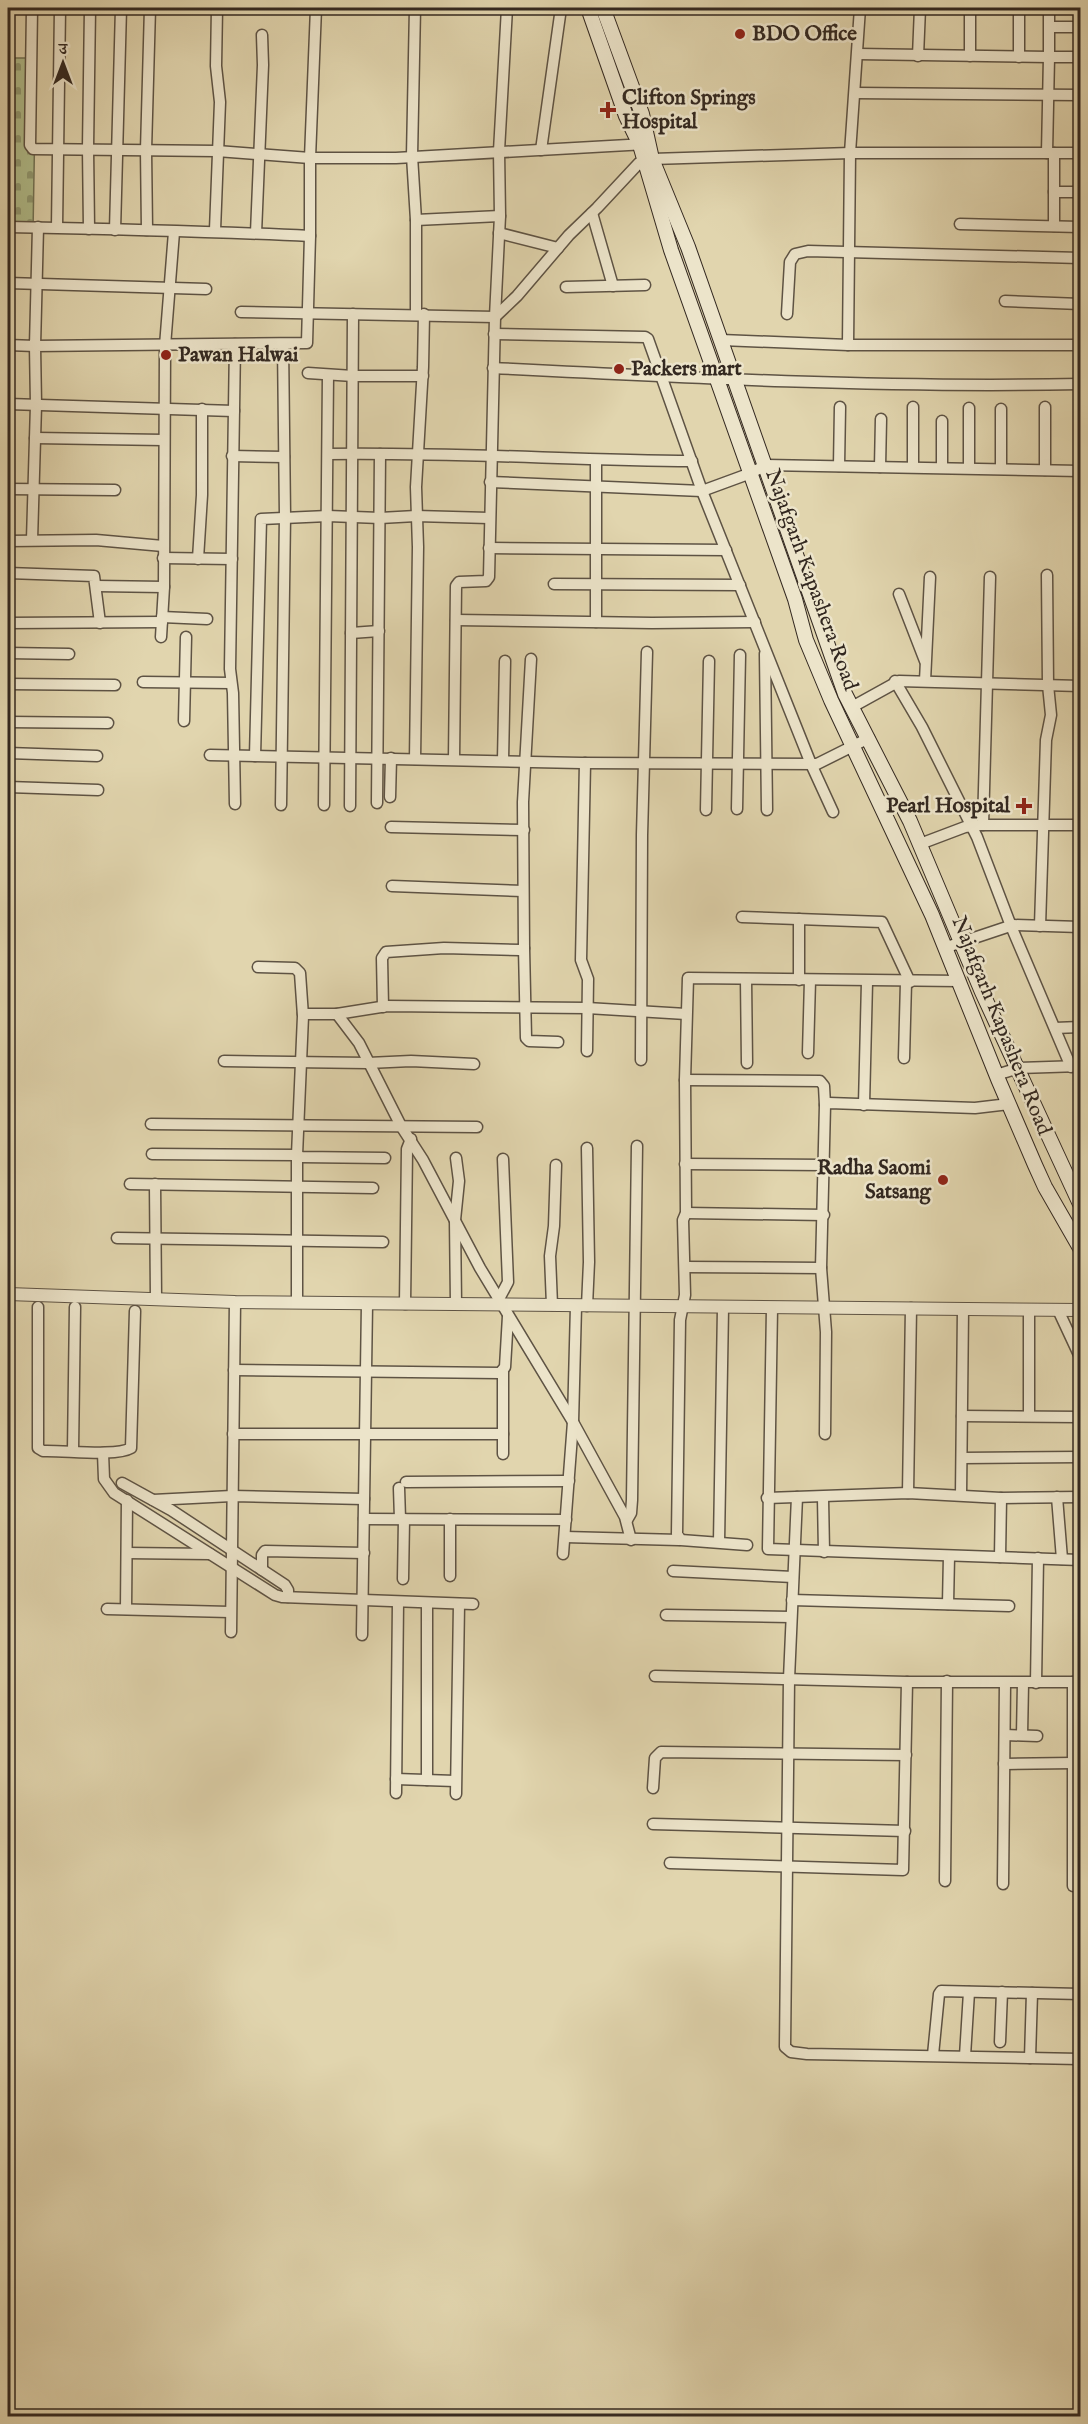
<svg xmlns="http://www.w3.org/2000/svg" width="1088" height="2424" viewBox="0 0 1088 2424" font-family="'IM FELL English','Noto Serif Devanagari',serif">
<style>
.cemetery{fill:url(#cemetery-stones);stroke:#727356;stroke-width:1.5}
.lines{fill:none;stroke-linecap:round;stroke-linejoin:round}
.minor-casing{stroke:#5e5344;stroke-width:13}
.tertiary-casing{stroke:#5e5344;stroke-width:14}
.secondary-casing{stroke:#332820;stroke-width:16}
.minor{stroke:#ece4ca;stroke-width:10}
.tertiary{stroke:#ece4ca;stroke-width:12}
.secondary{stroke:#ece4ca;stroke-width:14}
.poi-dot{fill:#8f2418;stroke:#ece4ca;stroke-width:2}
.labels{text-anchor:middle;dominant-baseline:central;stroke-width:5;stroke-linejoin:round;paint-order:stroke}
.poi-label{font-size:21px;font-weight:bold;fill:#332820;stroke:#ece4ca;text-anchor:start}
.street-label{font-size:21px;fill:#332820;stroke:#ece4ca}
</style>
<defs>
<pattern id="cemetery-stones" width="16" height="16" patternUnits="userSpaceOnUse" patternTransform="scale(1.5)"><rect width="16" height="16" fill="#b1be8c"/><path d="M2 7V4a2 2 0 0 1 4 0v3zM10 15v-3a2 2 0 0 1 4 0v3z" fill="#919a72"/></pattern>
</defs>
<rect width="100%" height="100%" fill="#e1d5ae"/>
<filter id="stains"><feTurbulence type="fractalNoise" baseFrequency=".00333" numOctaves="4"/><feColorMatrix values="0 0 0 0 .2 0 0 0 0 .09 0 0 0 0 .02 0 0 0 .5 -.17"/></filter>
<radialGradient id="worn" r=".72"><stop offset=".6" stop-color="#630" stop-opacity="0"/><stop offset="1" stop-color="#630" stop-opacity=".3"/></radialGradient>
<!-- cemetery -->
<polygon class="cemetery" points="8,58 36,58 33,231 8,231"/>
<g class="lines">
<!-- minor casing -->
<g class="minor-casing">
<g id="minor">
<polyline points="32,8 30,145 33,149 217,151 310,158 396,158 646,144"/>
<polyline points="415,8 412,156 416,220 416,314"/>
<polyline points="860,8 850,153 848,345 1080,345"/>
<polyline points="970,8 970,56"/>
<polyline points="1050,27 1080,27"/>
<polyline points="858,54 1049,57 1049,8"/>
<polyline points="918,56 920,8"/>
<polyline points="1019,57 1019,8"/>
<polyline points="856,93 1080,95"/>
<polyline points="541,150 561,8"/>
<polyline points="1047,153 1049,57 1080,57"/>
<polyline points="1054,192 1080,192"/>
<polyline points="592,213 613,286"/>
<polyline points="416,220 500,216"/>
<polyline points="960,224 1080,227"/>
<polyline points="1054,226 1054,153"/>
<path d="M8,227c101,2 202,4 302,9"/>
<polyline points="57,227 60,8"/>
<polyline points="89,229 88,148 90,8"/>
<polyline points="115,230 121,8"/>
<polyline points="147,230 146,150 150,8"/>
<polyline points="215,230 220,102 216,66 217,8"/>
<polyline points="256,233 263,65 262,35"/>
<polyline points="499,233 558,248"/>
<polyline points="8,283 206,289"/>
<polyline points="566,287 645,285"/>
<polyline points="1005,301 1080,304"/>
<polyline points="241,312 495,317 517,296 569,235 597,208 639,163 652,159 850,153 1080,153"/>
<polyline points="787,314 790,262 795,254 808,251 1080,258"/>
<polyline points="494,334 645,337 648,339 702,491 811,764 833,812"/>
<polyline points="721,340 848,345"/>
<polyline points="235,344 230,669 233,693 235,804"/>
<polyline points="8,345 35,346 38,227"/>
<path d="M493,368c196,10 392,20 587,16"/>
<polyline points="308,373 353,376 423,376"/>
<polyline points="8,404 234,411"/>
<polyline points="913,407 913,467"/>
<polyline points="969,408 969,468"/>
<polyline points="1001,409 1001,468"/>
<polyline points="942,421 942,467"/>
<polyline points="35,438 164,440"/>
<path d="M328,454c121,-2 243,6 364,7"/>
<polyline points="232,456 284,457"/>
<polyline points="839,466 840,407"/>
<polyline points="880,467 881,419"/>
<polyline points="1045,470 1045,407"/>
<polyline points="490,482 702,491 751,473 766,465 1080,471"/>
<polyline points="8,489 115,490"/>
<polyline points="32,540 36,405 35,346 307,343 310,236 310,158 316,8"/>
<polyline points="8,541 96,540 163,546"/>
<polyline points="489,548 726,550"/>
<polyline points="163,558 232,559"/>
<polyline points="198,559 202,495 202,409"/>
<polyline points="8,573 94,576 100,623"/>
<polyline points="554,584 740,585"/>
<polyline points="97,586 164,587"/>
<polyline points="899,594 925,661"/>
<polyline points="162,617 207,619"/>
<polyline points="456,620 652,623 755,622"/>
<polyline points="596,622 596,460"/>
<polyline points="8,623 162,622"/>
<polyline points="351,633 379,631"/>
<polyline points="161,637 164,587 165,346 174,232"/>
<polyline points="8,653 69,654"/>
<polyline points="765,654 767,810"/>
<polyline points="895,681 922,727 977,837 1011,926 1071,1067"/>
<polyline points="925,681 930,577"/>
<polyline points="143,682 231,683"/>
<polyline points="8,684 115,685"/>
<polyline points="852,707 899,681 1080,686"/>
<polyline points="184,721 186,637"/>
<polyline points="8,722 108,723"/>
<polyline points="8,753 97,756"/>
<polyline points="210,755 581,763 817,764 869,738"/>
<polyline points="255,756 261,519 328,516 380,518 416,516 489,518"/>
<polyline points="415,759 418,547 416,487 423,367 424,314"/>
<polyline points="454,759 456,586 459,582 486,581 489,577 495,317 500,216 499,151 507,8"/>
<polyline points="503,760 505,661"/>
<polyline points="585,763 581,960 588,979 587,1051"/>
<polyline points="8,787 98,790"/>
<polyline points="390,797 391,758"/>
<polyline points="377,803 380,454"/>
<polyline points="281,805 285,516 283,344"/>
<polyline points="324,805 328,375"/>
<polyline points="350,806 353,314"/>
<polyline points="737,809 740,655"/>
<polyline points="706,810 709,661"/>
<polyline points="983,825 990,577"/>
<polyline points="391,827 524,830"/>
<polyline points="920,844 965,827 980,825 1080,825"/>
<polyline points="392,886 523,891"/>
<polyline points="742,917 882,922 910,982"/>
<polyline points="1040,926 1046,740 1051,715 1048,685 1047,575"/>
<polyline points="947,947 1013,925 1080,927"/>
<polyline points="524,948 526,1038 529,1041 558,1042"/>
<polyline points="258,967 295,968 300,973 303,1016 297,1155 297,1302"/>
<polyline points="746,979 747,1063"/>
<polyline points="799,980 799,919"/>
<polyline points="383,1007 382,958 386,952 444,948 520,950 524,948 523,802 531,659"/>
<polyline points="303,1014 337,1014 387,1006 587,1008 686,1014"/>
<polyline points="337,1014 359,1043 401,1126 423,1160 480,1268 573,1422 625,1517 631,1540"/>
<polyline points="1055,1028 1080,1027"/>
<polyline points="808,1053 810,980"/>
<polyline points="904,1058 906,982"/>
<polyline points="641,1060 642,835 647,652"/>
<polyline points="224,1061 368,1063 411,1061 474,1064"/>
<polyline points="996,1075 1019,1068 1080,1066"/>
<polyline points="685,1080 820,1081 824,1086 825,1105"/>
<polyline points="864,1105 867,982"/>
<polyline points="151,1124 477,1127"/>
<polyline points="152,1154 297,1155 301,1157 385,1158"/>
<polyline points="456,1158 459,1181 455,1220 456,1304"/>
<polyline points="685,1164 824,1165"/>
<polyline points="130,1184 373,1188"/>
<polyline points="155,1184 156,1298"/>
<polyline points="686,1213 824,1215"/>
<polyline points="117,1238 383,1242"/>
<polyline points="685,1267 821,1268"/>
<polyline points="499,1299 508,1282 503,1159"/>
<polyline points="405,1304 407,1149 411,1139"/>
<polyline points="552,1305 550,1256 554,1226 556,1165"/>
<polyline points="587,1306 589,1262 587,1148"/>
<path d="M38,1307v141l5,3c21,-1 73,6 88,-3l4,-137"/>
<polyline points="772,1308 768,1549 1080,1560"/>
<polyline points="1029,1310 1029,1416"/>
<polyline points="1059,1312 1080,1357"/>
<polyline points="234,1370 500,1373 505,1367 508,1316"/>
<polyline points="503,1372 503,1454"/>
<polyline points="962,1416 1080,1417"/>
<polyline points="233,1434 503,1434"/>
<polyline points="825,1434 826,1332 821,1268 825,1105 829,1103 975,1108 1009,1104"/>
<polyline points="73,1450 75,1307"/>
<polyline points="103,1453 104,1479 114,1493 275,1595 282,1597 473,1604"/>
<polyline points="963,1458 1080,1457"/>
<polyline points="406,1482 569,1481"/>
<polyline points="122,1483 171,1510 285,1585 288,1590 288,1597"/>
<polyline points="399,1488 400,1519"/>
<polyline points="908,1493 911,1308"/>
<polyline points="961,1495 963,1309"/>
<polyline points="797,1497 789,1679 785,2047 791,2052 807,2054 1080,2059"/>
<polyline points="1057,1497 1062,1559"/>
<polyline points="767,1498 908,1493 1001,1498 1080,1497"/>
<polyline points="823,1498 824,1552"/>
<polyline points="153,1500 232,1496 364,1499"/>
<polyline points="364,1519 566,1520"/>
<polyline points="627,1520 631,1513 632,1500 637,1146"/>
<polyline points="565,1537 679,1540"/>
<polyline points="719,1542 723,1308"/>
<polyline points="747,1545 681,1540 677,1534 680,1320 685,1295 683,1220 686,1213 685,1080 688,978 960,981"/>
<polyline points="127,1553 210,1554"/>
<polyline points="563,1554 573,1422 576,1306"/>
<polyline points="1000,1557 1001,1498"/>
<polyline points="262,1570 262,1555 265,1551 364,1553"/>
<polyline points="673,1571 793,1577"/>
<polyline points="450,1576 450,1519"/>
<polyline points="403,1579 404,1519"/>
<polyline points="792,1600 1009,1606"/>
<polyline points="427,1603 427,1780"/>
<polyline points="948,1604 949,1556"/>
<polyline points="107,1609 230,1612"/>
<polyline points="126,1609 127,1500"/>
<polyline points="666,1615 791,1617"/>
<polyline points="231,1632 235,1302"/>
<polyline points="362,1635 367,1304"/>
<polyline points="655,1676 907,1682 1080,1682"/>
<polyline points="1036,1683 1038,1558"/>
<polyline points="1005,1735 1037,1736"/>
<polyline points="1022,1735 1023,1683"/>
<polyline points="1004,1764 1073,1763"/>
<polyline points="396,1779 455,1781"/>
<polyline points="653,1788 655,1758 661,1752 906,1755"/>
<polyline points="396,1793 398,1602"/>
<polyline points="456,1794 459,1604"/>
<polyline points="653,1824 905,1831"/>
<polyline points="670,1863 903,1870 907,1682"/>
<polyline points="945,1881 947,1681"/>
<polyline points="1003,1884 1005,1683"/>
<polyline points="1073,1886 1073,1682"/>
<polyline points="1000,2042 1002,1992"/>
<polyline points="933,2055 939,1994 941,1991 1080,1994"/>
<polyline points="965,2056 969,1992"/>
<polyline points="1030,2058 1032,1993"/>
</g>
</g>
<!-- tertiary casing -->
<g class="tertiary-casing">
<polyline id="tertiary" points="8,1294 235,1302 1080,1310"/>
</g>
<!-- secondary casing -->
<g class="secondary-casing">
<g id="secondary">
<polyline points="588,8 626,116 640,145 671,250 795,599 806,640 831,700 932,915 998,1079 1035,1165 1045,1187 1080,1248"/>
<polyline points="603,8 642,114 652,159 688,247 845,694 910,821 982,992 1080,1204"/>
</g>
</g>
<!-- minor -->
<use href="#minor" class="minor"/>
<!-- tertiary -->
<use href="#tertiary" class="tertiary"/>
<!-- secondary -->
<use href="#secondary" class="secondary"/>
</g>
<!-- markers -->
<g class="poi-dot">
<circle cx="740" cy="34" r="6"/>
<path d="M605 101h6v6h6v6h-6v6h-6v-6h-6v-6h6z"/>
<circle cx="166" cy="355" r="6"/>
<circle cx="619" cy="369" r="6"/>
<path d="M1021 797h6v6h6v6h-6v6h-6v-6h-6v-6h6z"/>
<circle cx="943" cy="1180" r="6"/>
</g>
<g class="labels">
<!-- poi labels -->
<g class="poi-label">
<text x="752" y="34">BDO Office</text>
<text x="622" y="98">Clifton Springs<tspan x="622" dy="24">Hospital</tspan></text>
<text x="178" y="355">Pawan Halwai</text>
<text x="631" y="369">Packers mart</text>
<text x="1010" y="806" text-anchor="end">Pearl Hospital</text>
<text x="931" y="1168" text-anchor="end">Radha Saomi<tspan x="931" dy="24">Satsang</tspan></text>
</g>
<!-- street labels -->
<g class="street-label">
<text transform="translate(811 580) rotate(70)">Najafgarh Kapashera Road</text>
<text transform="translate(1001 1026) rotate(68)">Najafgarh Kapashera Road</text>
</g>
</g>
<!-- margin -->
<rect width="1088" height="2424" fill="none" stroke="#e1d5ae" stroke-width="30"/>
<rect x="9" y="9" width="1070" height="2406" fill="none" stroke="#332820" stroke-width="3"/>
<rect x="15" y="15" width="1058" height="2394" fill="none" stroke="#332820" stroke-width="1.5"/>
<!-- north arrow -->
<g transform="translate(63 63)" stroke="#ece4ca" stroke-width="4.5" paint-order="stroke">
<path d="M0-4.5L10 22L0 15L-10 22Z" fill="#332820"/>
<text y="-9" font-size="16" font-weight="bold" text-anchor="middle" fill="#332820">उ</text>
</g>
<rect width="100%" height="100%" filter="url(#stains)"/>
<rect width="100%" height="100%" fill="url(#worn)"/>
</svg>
